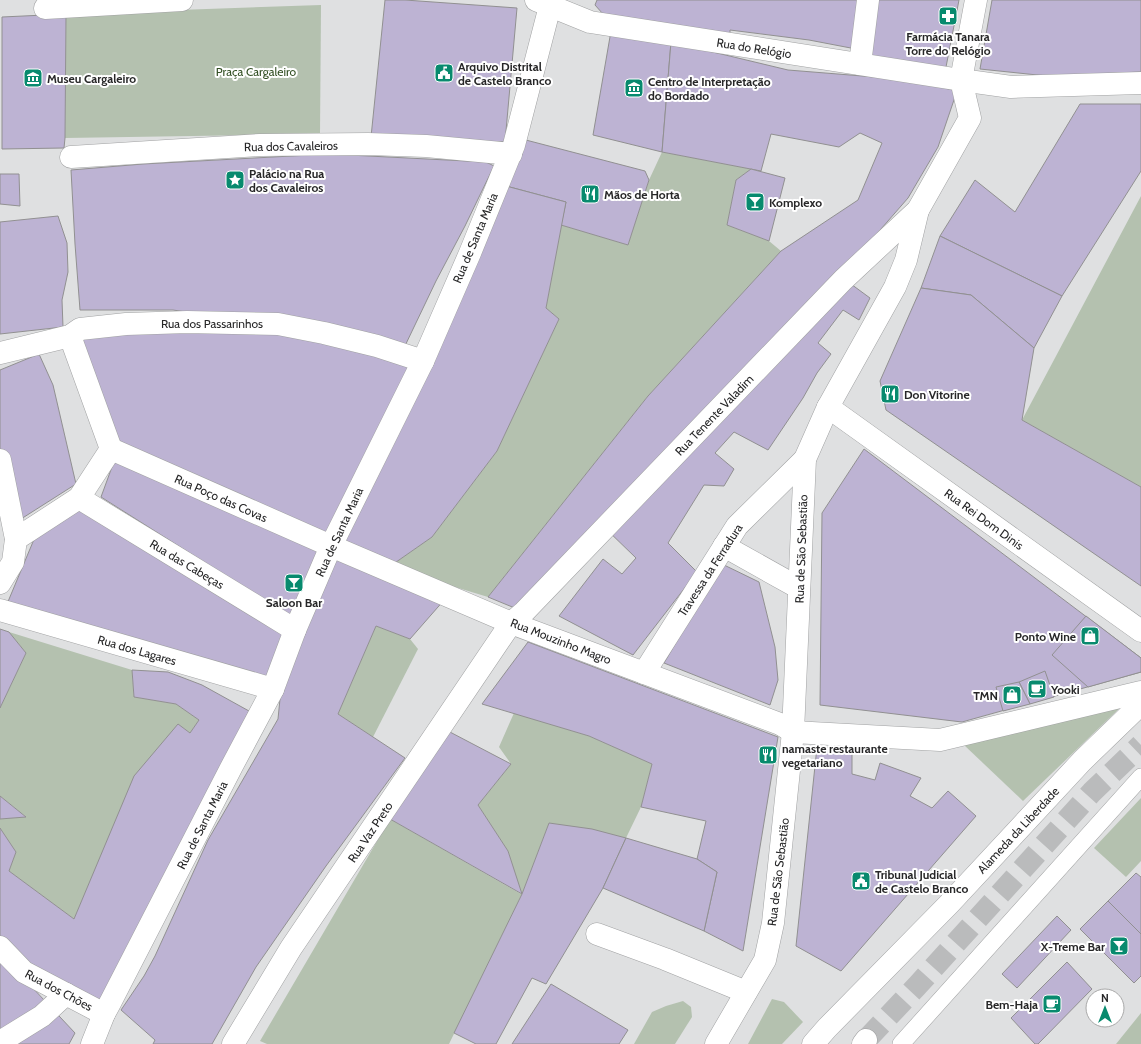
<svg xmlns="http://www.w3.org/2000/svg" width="1141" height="1044" viewBox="0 0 1141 1044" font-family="Cabin,sans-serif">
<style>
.green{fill:#b4c1af}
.building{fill:#bdb3d3;stroke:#919091}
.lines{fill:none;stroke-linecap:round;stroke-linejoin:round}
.secondary-tunnel{stroke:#babbbc;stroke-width:22;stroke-dasharray:22 11;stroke-linecap:butt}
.lane-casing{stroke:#a1a2a3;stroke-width:18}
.street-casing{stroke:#a1a2a3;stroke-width:23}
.secondary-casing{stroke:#a1a2a3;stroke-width:23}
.lane{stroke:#fff;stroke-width:17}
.street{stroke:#fff;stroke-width:22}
.secondary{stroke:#fff;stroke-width:22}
.labels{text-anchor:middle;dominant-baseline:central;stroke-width:4;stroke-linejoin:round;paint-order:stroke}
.poi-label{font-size:12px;font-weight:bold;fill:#272728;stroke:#fff;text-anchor:start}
.street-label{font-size:12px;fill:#272728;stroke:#fff}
.park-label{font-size:12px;fill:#335024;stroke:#fff}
</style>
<rect width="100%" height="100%" fill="#dfe0e1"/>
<!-- green -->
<g class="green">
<polygon points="321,5 320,134 65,138 66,14"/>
<polygon points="662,152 751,169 736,180 727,225 769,241 781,251 648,396 488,597 389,567 432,537 497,451 559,319 546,308 561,225 628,245 649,180"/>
<polygon points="1141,196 1141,487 1022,420"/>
<polygon points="376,626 410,639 418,649 373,737 338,714"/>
<polygon points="9,632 132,670 134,697 176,704 199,720 190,733 178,724 92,877 74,919 9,871 16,852 0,828 0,819 25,816 0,796 0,708 26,653"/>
<polygon points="1124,704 1023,801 964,745"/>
<polygon points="514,713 589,736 652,764 641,807 626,838 549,823 522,894 449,1044 267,1044 260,1041 390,819 521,894 508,851 478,805 511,764 499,747"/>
<polygon points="1141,798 1141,861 1126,877 1094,848"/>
<polygon points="772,999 784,1002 803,1022 782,1044 748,1044"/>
<polygon points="683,1001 691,1007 692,1017 675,1044 634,1044 652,1012 666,1006"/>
<polygon points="1141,1013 1141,1044 1116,1044"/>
</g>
<!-- building -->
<g class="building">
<polygon points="385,0 405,0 517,8 505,142 371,137"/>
<polygon points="597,0 863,0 856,49 809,40 730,30 730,36 603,14 595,5"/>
<polygon points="876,0 959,0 946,67 867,59"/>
<polygon points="992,0 1141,0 1141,72 1047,76 980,69"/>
<polygon points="66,14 65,138 64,148 2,149 2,17"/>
<polygon points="611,31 671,42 662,152 593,135"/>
<polygon points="671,42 788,70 912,80 957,91 938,147 908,198 840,276 522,611 488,597 648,396 781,251 858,200 882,143 860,133 839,147 771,134 761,171 662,152"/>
<polygon points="1080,104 1141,104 1141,171 1062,296 940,236 975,180 1015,212"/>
<polygon points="522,139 645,171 649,180 628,245 561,225 566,202 506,186"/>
<polygon points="329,154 486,162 494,166 465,226 436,281 403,350 232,319 173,310 80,310 75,244 71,170 143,164"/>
<polygon points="751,169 785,178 769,241 727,225 736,180"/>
<polygon points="0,174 19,174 20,206 0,204"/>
<polygon points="506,186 566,202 546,308 559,319 497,451 432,537 389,567 339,546"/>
<polygon points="58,216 67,243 68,272 62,300 63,327 0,334 0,222"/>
<polygon points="940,236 1062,296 1034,348 971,295 921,288"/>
<polygon points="840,276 870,298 859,320 843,310 818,343 831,354 817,373 803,398 768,450 734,432 715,453 734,469 724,486 704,485 668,543 697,572 633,655 559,616 603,559 622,574 636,558 603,526"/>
<polygon points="921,288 971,295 1034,348 1022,420 1141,487 1141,586 886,410 880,381"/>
<polygon points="278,324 419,359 330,535 116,443 70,336"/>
<polygon points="39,354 53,385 76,484 21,519 0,460 0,370"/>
<polygon points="864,449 1141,658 1141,672 962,722 820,705 822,513"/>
<polygon points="116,456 325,546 294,619 101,497"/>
<polygon points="80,504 290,631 270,683 7,604 35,537"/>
<polygon points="335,555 445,599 410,639 376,626 338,714 405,758 326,866 256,967 212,1044 153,1044 155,1040 121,1010 144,976 155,956 208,840 278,719 281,689"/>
<polygon points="722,564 759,582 775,647 778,680 770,705 664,663"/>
<polygon points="1086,616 1141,658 1141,672 1088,687 1052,655"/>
<polygon points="0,629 9,632 26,653 0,708"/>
<polygon points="528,642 778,737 743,951 704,931 717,872 697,859 706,821 641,807 652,764 589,736 482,704"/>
<polygon points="132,670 168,672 202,685 249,711 104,1014 0,947 0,828 16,852 9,871 74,919 134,776 178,724 190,733 199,720 176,704 134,697"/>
<polygon points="1045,671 1054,697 1030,704 1019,682"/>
<polygon points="1019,682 1030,704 1003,711 996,687"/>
<polygon points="448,731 511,764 478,805 508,851 522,894 390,819"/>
<polygon points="817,747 852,750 852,774 875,780 880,763 921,778 910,796 932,808 948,791 976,816 841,971 796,946"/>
<polygon points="0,796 26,817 0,819"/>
<polygon points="549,823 592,829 626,838 603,888 546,984 532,978 496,1044 476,1044 454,1033 522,894"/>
<polygon points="626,838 697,859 717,872 704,931 603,888"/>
<polygon points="1136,873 1141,877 1141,934 1108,901"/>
<polygon points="1108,901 1141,934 1141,976 1134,983 1080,929"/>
<polygon points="1057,916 1071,930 1017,988 1002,974"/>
<polygon points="0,953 75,1033 69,1044 0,1044"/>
<polygon points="1067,962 1092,989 1038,1044 1035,1044 1011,1018"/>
<polygon points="551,984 628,1030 619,1044 512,1044"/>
</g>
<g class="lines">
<!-- secondary-tunnel -->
<polyline class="secondary-tunnel" points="866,1040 917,986 1092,792 1141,745"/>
<!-- lane casing -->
<g class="lane-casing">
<polyline id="lane" points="901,1044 1141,777"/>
</g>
<!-- street casing -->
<g class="street-casing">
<g id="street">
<polyline points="536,0 590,22 961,80 970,118 918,210 906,260 895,287 828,407 805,459 793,732 773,923 765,960 716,1044"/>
<polyline points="976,0 961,80 1011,87 1141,83"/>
<polyline points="45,8 182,0"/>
<polyline points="860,64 868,0"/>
<polyline points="71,157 260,145 368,144 426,146 511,154"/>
<polyline points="0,353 70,336 80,329 126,324 187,322 278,324 324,333 377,346 423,361"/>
<polyline points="828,407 1141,631"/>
<polyline points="111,449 331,546 511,623 780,724 793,732 940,740 1141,692"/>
<polyline points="0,460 16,539 13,562 0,583"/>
<polyline points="79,498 295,630"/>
<polyline points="16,539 79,498 111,449 70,336"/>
<polyline points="724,546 799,588"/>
<polyline points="0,610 273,689"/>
<polyline points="644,673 737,526 805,459"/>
<polyline points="597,934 665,959 746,992"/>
<polyline points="0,947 24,972 104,1014"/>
<polyline points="0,1042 42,1016 66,994"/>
<polyline points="92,1044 104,1014 110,1003 232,766 273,689 295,630 331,546 423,361 470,253 514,145 550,6"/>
<polyline points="233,1044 291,948 511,623 523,613 843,280 918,210"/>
<polyline points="813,1044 827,1028 950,903 1082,761 1141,704"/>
</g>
</g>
<!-- secondary casing -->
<g class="secondary-casing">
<polyline id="secondary" points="863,1044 866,1040"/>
</g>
<!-- lane -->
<use href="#lane" class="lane"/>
<!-- street -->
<use href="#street" class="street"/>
<!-- secondary -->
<use href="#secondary" class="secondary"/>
</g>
<!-- icons -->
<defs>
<g id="pharmacy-square" transform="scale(1)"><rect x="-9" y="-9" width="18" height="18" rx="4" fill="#088a6e" stroke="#fff"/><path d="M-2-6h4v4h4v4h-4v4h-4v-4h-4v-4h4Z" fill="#fff"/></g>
<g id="civic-square" transform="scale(1)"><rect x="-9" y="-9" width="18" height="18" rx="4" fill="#088a6e" stroke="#fff"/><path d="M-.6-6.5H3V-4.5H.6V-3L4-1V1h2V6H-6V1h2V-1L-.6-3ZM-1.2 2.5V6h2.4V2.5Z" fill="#fff"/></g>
<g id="museum-square" transform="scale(1)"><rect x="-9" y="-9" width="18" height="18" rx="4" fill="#088a6e" stroke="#fff"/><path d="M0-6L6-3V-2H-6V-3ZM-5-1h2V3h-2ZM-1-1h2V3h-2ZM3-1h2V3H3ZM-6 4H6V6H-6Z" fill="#fff"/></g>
<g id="sight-square" transform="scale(1)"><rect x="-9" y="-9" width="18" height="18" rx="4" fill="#088a6e" stroke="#fff"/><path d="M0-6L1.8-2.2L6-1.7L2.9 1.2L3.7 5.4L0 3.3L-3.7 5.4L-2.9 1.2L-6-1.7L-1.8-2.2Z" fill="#fff"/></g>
<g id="restaurant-square" transform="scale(1)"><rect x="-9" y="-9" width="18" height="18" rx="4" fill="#088a6e" stroke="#fff"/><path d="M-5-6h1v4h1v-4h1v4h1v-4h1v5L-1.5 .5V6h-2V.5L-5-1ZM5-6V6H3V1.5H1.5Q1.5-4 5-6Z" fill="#fff"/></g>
<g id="bar-square" transform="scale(1)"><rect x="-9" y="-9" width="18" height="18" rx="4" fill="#088a6e" stroke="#fff"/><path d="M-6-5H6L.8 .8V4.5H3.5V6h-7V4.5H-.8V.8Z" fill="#fff"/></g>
<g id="shop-square" transform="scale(1)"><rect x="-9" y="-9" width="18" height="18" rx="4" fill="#088a6e" stroke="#fff"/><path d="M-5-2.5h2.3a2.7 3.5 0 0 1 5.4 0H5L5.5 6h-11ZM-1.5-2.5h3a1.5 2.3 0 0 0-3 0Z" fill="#fff"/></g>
<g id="cafe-square" transform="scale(1)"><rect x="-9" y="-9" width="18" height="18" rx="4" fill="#088a6e" stroke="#fff"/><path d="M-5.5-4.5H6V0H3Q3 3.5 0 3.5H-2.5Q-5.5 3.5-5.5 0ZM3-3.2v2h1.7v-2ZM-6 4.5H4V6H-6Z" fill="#fff"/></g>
</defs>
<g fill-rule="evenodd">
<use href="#pharmacy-square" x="948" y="16"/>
<use href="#civic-square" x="444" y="73"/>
<use href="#museum-square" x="33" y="78"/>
<use href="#museum-square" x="634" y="88"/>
<use href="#sight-square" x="235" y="180"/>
<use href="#restaurant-square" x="590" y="194"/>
<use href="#bar-square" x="755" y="202"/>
<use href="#restaurant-square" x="890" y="394"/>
<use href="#bar-square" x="294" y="583"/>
<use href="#shop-square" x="1090" y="636"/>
<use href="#cafe-square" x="1037" y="689"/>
<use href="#shop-square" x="1012" y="695"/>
<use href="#restaurant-square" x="768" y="755"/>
<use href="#civic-square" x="861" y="881"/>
<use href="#bar-square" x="1119" y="946"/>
<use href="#cafe-square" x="1052" y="1004"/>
</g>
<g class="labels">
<!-- poi labels -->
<g class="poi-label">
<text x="948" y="36" text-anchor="middle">Farmácia Tanara<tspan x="948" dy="14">Torre do Relógio</tspan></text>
<text x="458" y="66">Arquivo Distrital<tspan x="458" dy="14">de Castelo Branco</tspan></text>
<text x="47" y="78">Museu Cargaleiro</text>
<text x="648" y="81">Centro de Interpretação<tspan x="648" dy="14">do Bordado</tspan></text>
<text x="249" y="173">Palácio na Rua<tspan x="249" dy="14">dos Cavaleiros</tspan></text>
<text x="604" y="194">Mãos de Horta</text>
<text x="769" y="202">Komplexo</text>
<text x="904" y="394">Don Vitorine</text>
<text x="294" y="602" text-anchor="middle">Saloon Bar</text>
<text x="1076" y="636" text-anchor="end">Ponto Wine</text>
<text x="1051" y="689">Yooki</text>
<text x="998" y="695" text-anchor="end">TMN</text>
<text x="782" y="748">namaste restaurante<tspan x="782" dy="14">vegetariano</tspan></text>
<text x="875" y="874">Tribunal Judicial<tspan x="875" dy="14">de Castelo Branco</tspan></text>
<text x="1105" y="946" text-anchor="end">X-Treme Bar</text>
<text x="1038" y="1004" text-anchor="end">Bem-Haja</text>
</g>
<!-- street labels -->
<g class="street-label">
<text transform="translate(754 48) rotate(9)">Rua do Relógio</text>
<text transform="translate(291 146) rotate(-1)">Rua dos Cavaleiros</text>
<text transform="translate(475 238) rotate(-67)">Rua de Santa Maria</text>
<text x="212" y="323">Rua dos Passarinhos</text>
<text transform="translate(714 415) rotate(-46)">Rua Tenente Valadim</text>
<text transform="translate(221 498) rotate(24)">Rua Poço das Covas</text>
<text transform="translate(984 519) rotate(36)">Rua Rei Dom Dinis</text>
<text transform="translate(339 532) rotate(-65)">Rua de Santa Maria</text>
<text transform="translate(801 549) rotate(-88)">Rua de São Sebastião</text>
<text transform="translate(187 564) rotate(31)">Rua das Cabeças</text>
<text transform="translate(710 570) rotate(-57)">Travessa da Ferradura</text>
<text transform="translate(561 641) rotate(21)">Rua Mouzinho Magro</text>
<text transform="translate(137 650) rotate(16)">Rua dos Lagares</text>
<text transform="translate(202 825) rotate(-63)">Rua de Santa Maria</text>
<text transform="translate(1018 830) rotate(-47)">Alameda da Liberdade</text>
<text transform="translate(370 832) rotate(-56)">Rua Vaz Preto</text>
<text transform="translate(778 872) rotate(-83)">Rua de São Sebastião</text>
<text transform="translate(59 990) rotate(28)">Rua dos Chões</text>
</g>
<!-- park labels -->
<g class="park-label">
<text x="256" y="71">Praça Cargaleiro</text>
</g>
</g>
<!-- north arrow -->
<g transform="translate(1105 1008)"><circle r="19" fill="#ffffff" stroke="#a9a9a9"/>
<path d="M0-3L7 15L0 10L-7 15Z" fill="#088a6e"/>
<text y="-6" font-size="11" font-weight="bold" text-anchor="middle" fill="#272728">N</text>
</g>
</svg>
